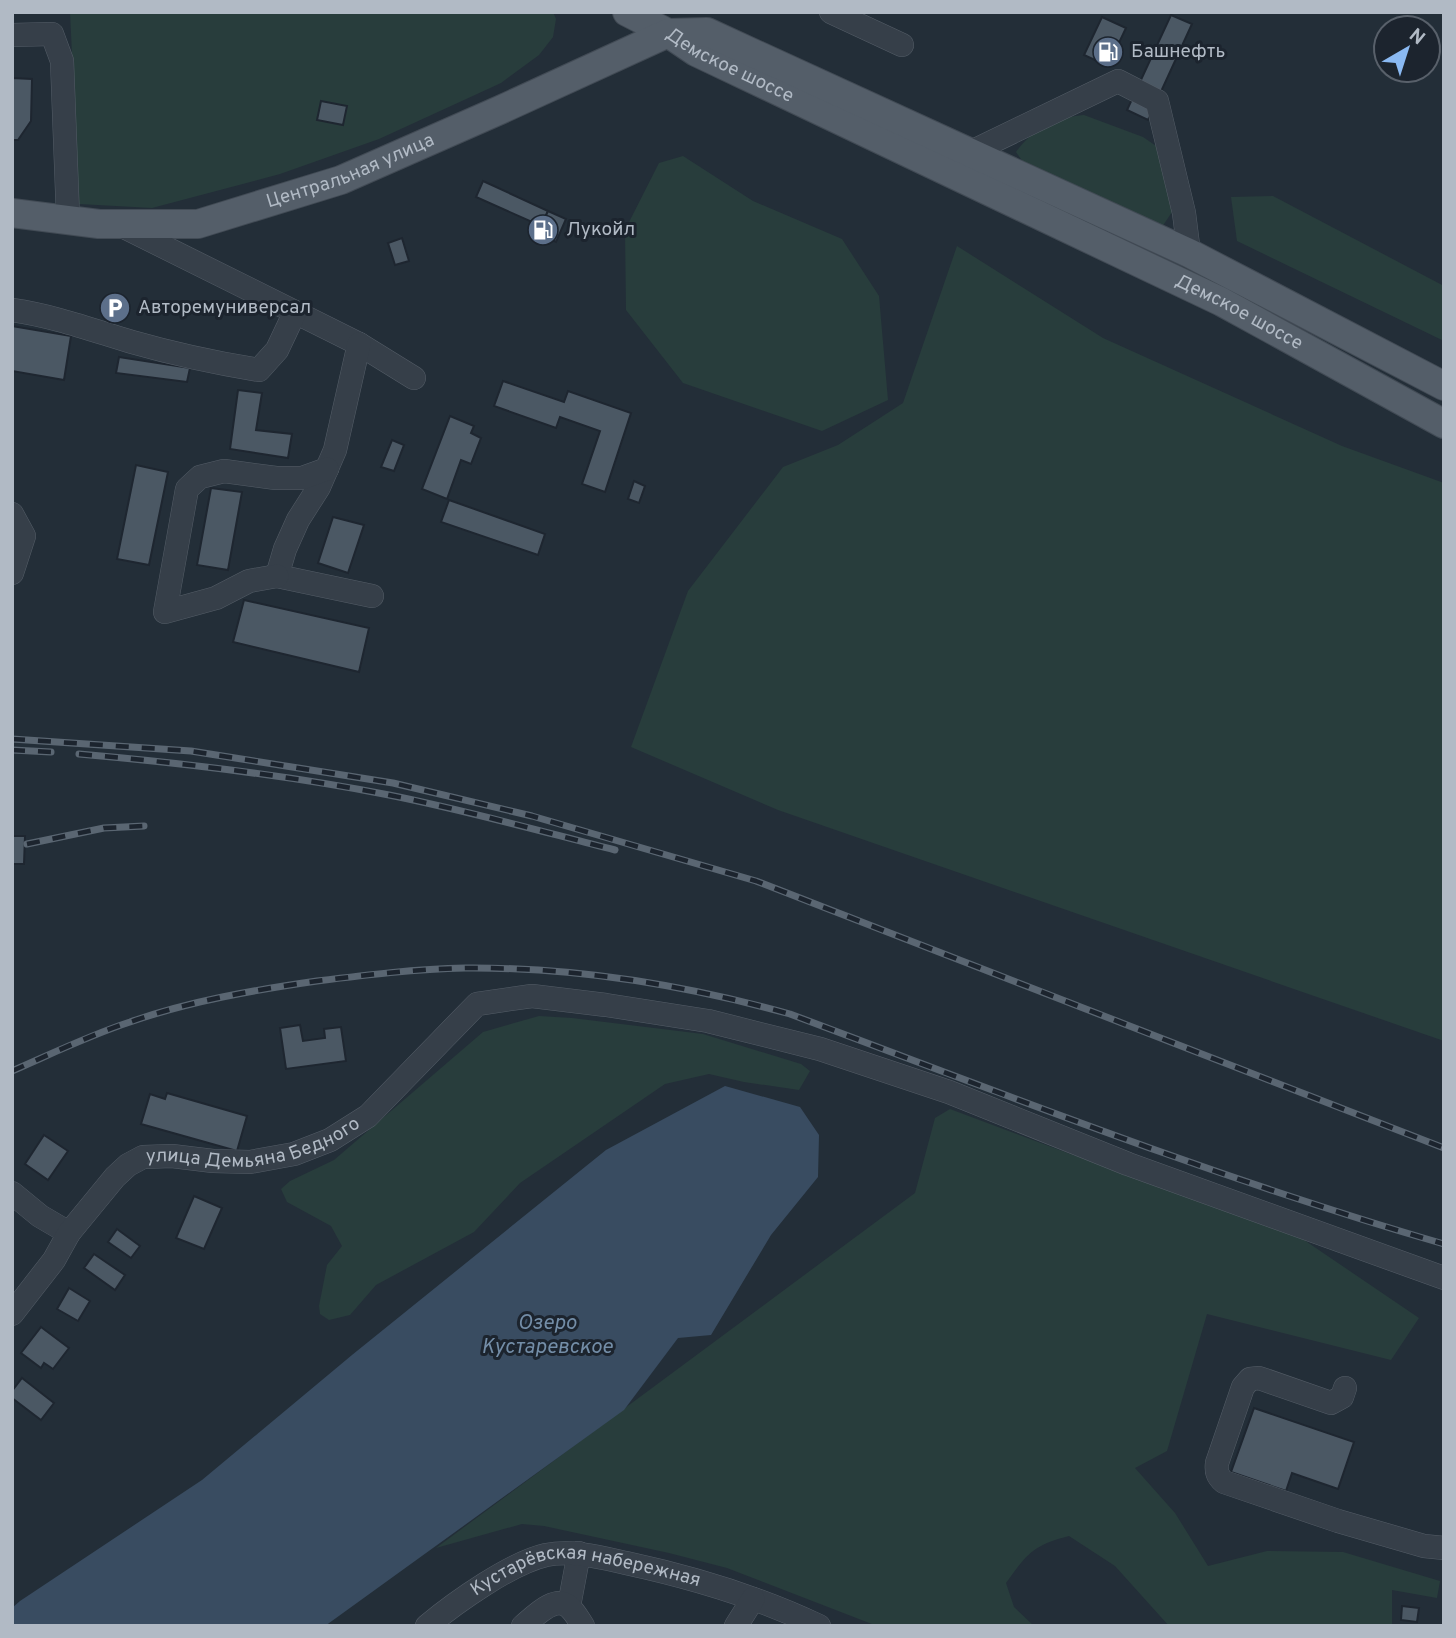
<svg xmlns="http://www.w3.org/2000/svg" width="1456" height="1638" viewBox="0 0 1456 1638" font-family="Overpass,sans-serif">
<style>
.green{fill:#283d3c}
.water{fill:#394c61}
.building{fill:#4b5864;stroke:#1e2630;stroke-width:2}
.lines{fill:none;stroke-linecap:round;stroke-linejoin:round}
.minor-casing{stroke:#545d67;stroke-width:24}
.major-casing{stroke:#424b55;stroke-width:30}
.minor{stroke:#363f49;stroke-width:23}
.major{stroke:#545e69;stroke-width:28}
.rail-casing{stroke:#5a6672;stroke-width:7}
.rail{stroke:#1c242e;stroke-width:4.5;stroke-dasharray:13;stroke-linecap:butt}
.labels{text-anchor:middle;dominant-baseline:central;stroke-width:6;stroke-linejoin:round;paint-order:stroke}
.poi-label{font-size:19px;fill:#b1bac5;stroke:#1c242e;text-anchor:start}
.street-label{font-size:19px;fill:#b1bac5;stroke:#1c242e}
.water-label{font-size:21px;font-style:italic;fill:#738da7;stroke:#1c242e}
</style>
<rect width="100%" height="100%" fill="#232e38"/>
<!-- green -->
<g class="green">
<polygon points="70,12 553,12 556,19 553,37 539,55 501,83 379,139 280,174 152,208 79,204"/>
<path d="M1084,115l59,22 16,11 13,64 -10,15 -139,-65 -7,-10c16,-23 41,-35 68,-37z"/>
<polygon points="683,156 753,201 842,239 879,296 888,400 822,431 683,383 626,310 625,230 659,163"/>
<polygon points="1273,196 1444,286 1444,341 1237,241 1231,197"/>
<polygon points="957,246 1103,338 1342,446 1444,483 1444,1041 778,810 631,747 688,591 783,467 838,445 903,403"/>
<polygon points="539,1016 572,1018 703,1034 801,1064 810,1071 799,1090 744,1082 709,1074 665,1084 520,1183 474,1232 376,1285 350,1315 329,1320 320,1314 319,1306 327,1265 342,1246 331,1226 287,1202 281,1189 290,1181 334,1160 483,1032"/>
<path d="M950,1109l123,46 209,70 137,93 -28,42 -184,-46 -40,137 -32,17 40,45 33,53 59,-15 76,1 97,29 -3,17 -45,-8v36h-223l-54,-60 -46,-30c-36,9 -42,18 -63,47l8,24 20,19h-157l-150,-58 -58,-15 -125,-27 -22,-2 -86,24 479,-355 20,-75z"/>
</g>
<!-- water -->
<polygon class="water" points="725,1086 800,1107 819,1135 818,1177 771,1235 711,1335 678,1338 624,1410 325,1626 12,1626 12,1608 20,1601 202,1480 352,1355 606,1150"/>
<!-- building -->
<g class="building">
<polygon points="1171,15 1192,24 1148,120 1127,110"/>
<polygon points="1102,17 1126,28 1108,66 1084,55"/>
<polygon points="12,78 32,79 31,121 18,140 12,140"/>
<polygon points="321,101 347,106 343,125 317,120"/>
<polygon points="483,181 548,211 541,226 476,197"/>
<polygon points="548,211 566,219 556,242 538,233"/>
<polygon points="402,238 409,261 395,265 388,243"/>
<polygon points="12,326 71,336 64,380 12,371"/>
<polygon points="119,357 190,368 187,382 116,373"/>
<polygon points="503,381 564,402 568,391 631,413 605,492 582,484 600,431 560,417 556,428 494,406"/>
<polygon points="238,390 262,393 256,430 292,434 288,458 230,449"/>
<polygon points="450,416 474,426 471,433 481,438 471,464 461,460 447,499 422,489"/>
<polygon points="392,440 404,445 394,471 381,467"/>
<polygon points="136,465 168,472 149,565 117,559"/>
<polygon points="634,481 645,486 639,503 628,499"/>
<polygon points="211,488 242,492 228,570 197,565"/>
<polygon points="449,500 545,534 538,555 441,522"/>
<polygon points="333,517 364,525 348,573 318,563"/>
<polygon points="244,600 369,628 359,672 233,642"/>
<polygon points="12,836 25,836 24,864 12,864"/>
<polygon points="300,1025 303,1041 325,1038 324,1029 341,1027 346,1061 286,1069 280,1028"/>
<polygon points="167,1093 247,1116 237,1151 141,1124 150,1094 165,1099"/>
<polygon points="44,1135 68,1151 48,1180 25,1164"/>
<polygon points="194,1196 222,1208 204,1249 176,1238"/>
<polygon points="117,1229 140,1246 131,1258 108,1242"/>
<polygon points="94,1254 125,1275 115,1290 84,1268"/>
<polygon points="69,1288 90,1301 78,1321 57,1309"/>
<polygon points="41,1327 69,1348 53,1369 44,1363 41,1368 21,1353"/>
<polygon points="22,1378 54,1403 41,1420 12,1398 12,1391"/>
<polygon points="1254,1408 1354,1442 1338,1489 1292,1473 1286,1491 1231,1472"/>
<polygon points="1402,1606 1419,1608 1417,1622 1401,1620"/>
</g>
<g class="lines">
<!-- minor casing -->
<g class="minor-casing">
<g id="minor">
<polyline points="831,12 902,45"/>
<polyline points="12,35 52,34 62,61 68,218"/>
<polyline points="971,152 1118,81 1157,101 1184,213 1189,253"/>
<polyline points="120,225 359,344 414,378"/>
<path d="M12,310c42,6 80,20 120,32 42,12 84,21 127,28l18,-20 18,-38"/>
<polyline points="359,344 335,450 319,487 298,520 285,549 277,576 372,596"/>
<polyline points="12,514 24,536 12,573"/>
<polyline points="277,576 249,581 216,598 165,612 187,489 200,477 224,471 276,478 302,478 327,469"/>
<polyline points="12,1193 40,1216 69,1233"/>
<path id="s1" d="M12,1314l42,-54 15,-27 46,-56 13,-12 15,-8 29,-1 41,5 37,1 44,-8 36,-14 38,-24 109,-112 55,-8 74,9 102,16 112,28 129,43 179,72 316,114"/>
<path d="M1345,1388l-3,9 -11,6 -72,-25 -9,1 -7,8 -26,76c-1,8 0,13 7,19l114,39 86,25 20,2"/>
<polyline points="569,1606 579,1553"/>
<path id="s2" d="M427,1626c29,-24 84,-63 119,-71 27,-5 53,2 80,8 65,14 132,34 193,63"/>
<path d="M523,1626c11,-9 32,-32 46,-19 6,5 10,13 14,19"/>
<polyline points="736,1626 753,1599"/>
</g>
</g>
<!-- major casing -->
<g class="major-casing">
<g id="major">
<path id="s3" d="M627,12l41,21 28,19 526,250 222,122"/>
<path id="s4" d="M12,213l87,11h99l143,-44 159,-70 168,-77 39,-1 482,221 255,133"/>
</g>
</g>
<!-- minor -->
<use href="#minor" class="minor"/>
<!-- major -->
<use href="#major" class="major"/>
<!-- rail casing -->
<g class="rail-casing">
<g id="rail">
<polyline points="12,739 191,751 393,783 532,816 756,881 1444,1148"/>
<polyline points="12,750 51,752"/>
<path d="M79,754c104,9 207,21 310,41 76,15 151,36 226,55"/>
<polyline points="27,844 104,828 144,826"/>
<path d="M12,1071c39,-17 78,-36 118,-49 60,-21 124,-32 187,-41 49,-6 98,-12 148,-13 110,-1 220,17 325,46 216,81 432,166 654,230"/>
</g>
</g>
<!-- rail -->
<use href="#rail" class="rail"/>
</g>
<!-- icons -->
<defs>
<g id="fuel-disc" transform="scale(1.575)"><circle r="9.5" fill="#5c6f8a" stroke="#1c242e"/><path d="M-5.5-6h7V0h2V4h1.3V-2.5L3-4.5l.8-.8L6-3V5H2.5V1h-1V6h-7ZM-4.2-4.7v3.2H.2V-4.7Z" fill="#fff"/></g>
<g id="parking-disc" transform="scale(1.575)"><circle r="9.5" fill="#5c6f8a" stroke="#1c242e"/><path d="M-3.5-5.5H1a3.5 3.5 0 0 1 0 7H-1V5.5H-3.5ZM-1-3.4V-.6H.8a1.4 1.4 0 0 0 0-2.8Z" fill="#fff"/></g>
</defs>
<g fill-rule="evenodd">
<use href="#fuel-disc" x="1108" y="52"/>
<use href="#fuel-disc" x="543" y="230"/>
<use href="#parking-disc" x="115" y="308"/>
</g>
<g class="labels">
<!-- poi labels -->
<g class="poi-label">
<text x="1131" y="52">Башнефть</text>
<text x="566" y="230">Лукойл</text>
<text x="138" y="308">Авторемуниверсал</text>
</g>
<!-- street labels -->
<g class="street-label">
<text stroke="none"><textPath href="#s3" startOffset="116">Демское шоссе</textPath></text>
<text stroke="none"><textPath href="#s4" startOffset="348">Центральная улица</textPath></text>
<text stroke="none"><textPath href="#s3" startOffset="682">Демское шоссе</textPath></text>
<text stroke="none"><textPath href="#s1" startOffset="320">улица Демьяна Бедного</textPath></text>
<text stroke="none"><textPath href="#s2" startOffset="177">Кустарёвская набережная</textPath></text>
</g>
<!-- water labels -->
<g class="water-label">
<text x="547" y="1323">Озеро<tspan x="547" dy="24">Кустаревское</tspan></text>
</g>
</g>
<!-- border -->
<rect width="1456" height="1638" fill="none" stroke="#b1bac5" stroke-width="28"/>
<!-- north arrow -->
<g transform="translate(1407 49) rotate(39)"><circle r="33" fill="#1c242e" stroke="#58606a" stroke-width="2"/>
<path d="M0-5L12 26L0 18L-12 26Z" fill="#8ab9f2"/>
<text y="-10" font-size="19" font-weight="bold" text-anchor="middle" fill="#b1bac5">N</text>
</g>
</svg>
